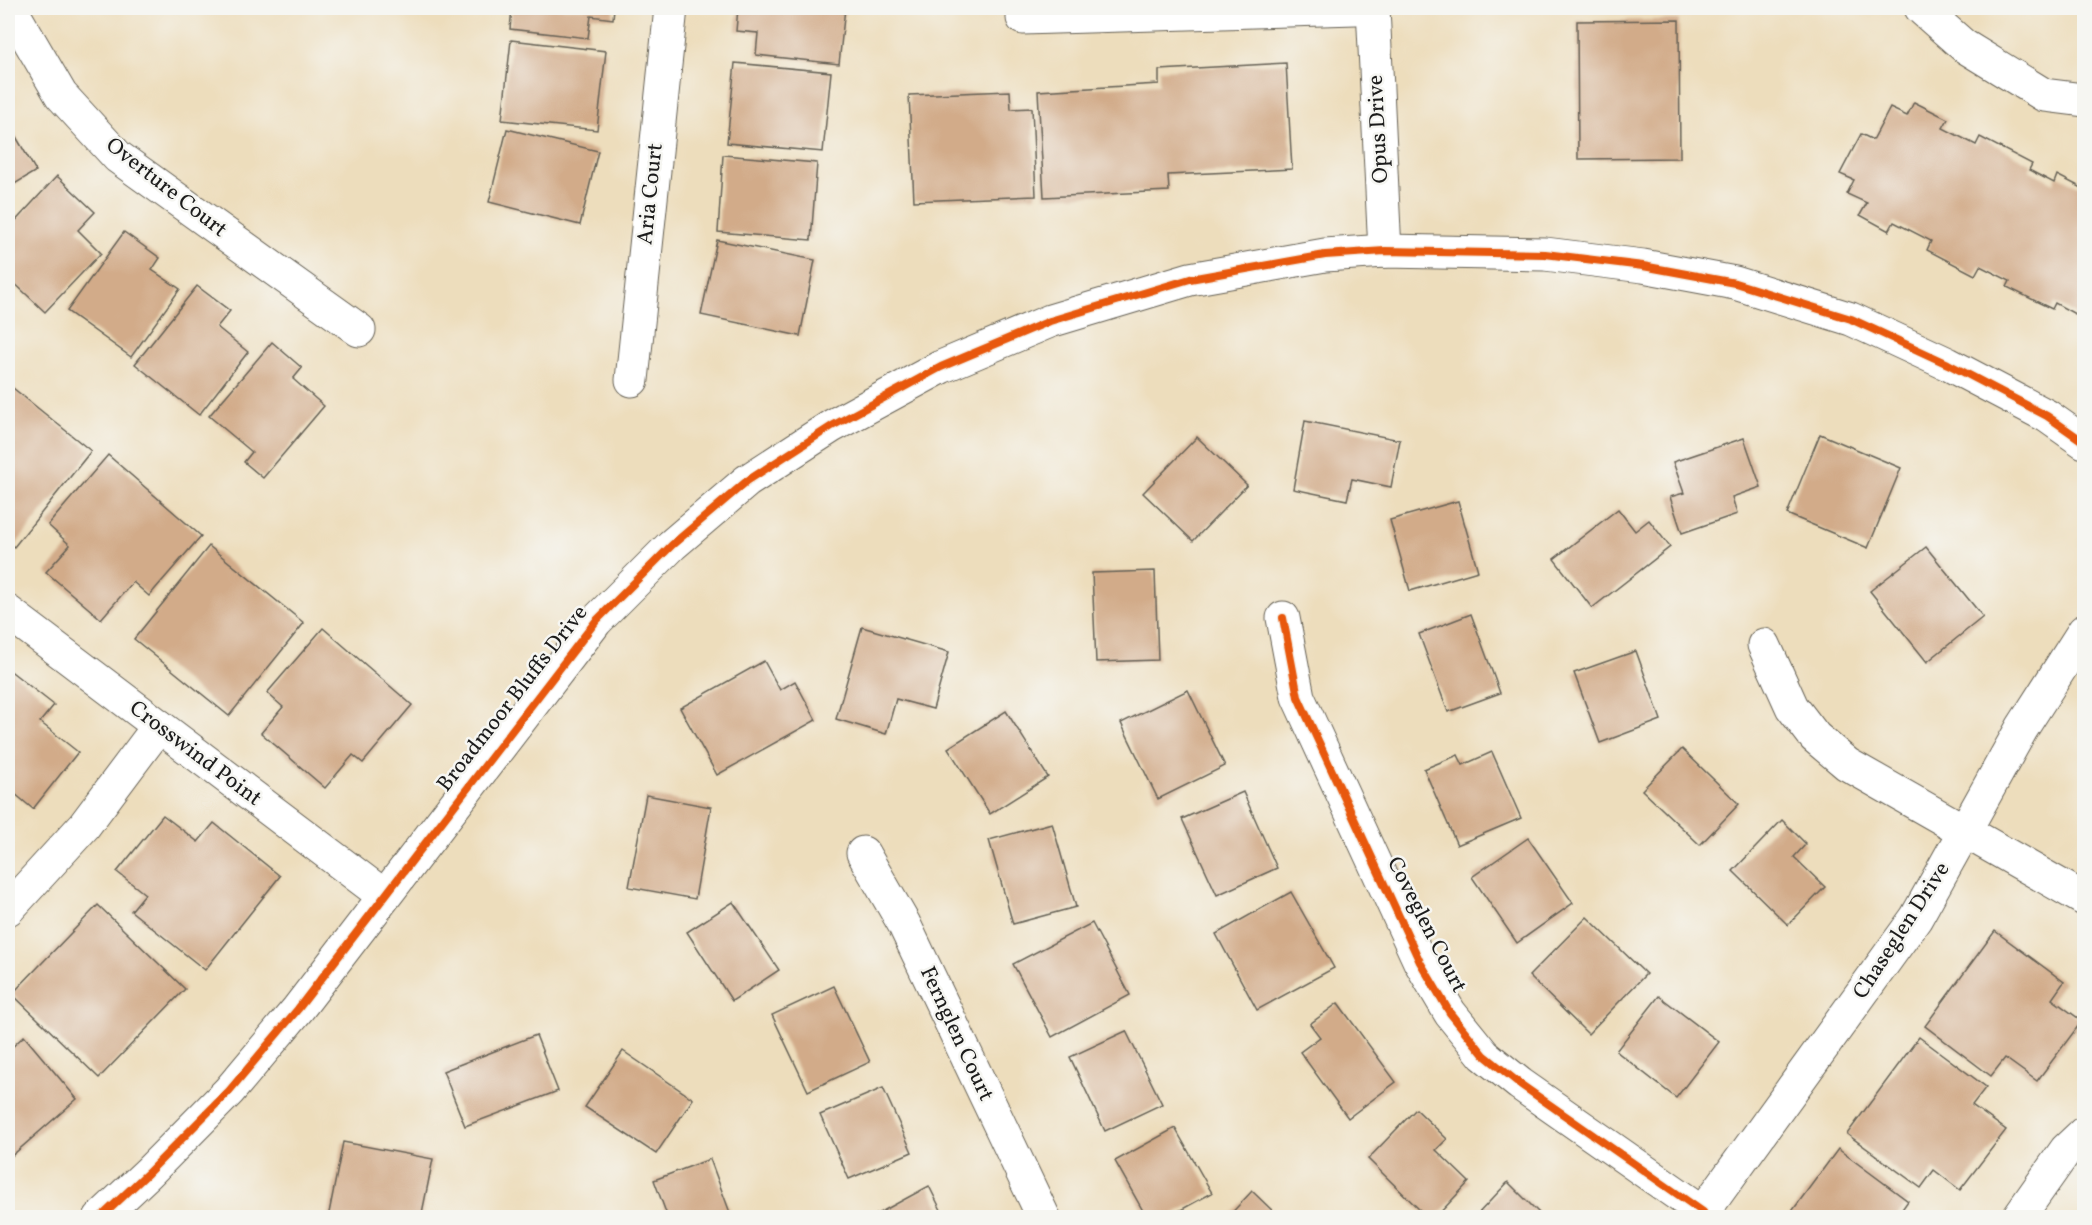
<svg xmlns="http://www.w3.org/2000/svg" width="2092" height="1225" viewBox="0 0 2092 1225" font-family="Vollkorn,serif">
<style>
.building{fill:#d2ab89}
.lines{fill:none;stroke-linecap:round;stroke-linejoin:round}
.street-casing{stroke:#656054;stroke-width:35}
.secondary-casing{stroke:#656054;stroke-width:35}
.street{stroke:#fff;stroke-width:33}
.secondary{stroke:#fff;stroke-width:33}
.cycleway-casing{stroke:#f6f6f2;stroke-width:11}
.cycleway{stroke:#e8590c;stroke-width:8}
.labels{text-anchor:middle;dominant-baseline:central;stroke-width:5;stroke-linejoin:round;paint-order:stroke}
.street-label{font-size:22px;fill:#1c1c1c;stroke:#f6f6f2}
</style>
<rect width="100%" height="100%" fill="#f6f6f2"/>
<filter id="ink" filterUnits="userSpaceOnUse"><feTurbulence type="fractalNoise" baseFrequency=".0167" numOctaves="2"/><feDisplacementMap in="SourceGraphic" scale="12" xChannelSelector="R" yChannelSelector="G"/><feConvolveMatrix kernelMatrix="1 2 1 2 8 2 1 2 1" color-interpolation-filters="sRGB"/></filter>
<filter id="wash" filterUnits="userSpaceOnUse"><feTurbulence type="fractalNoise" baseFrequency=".008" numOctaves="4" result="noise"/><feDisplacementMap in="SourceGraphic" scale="24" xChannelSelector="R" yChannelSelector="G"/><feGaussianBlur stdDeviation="1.35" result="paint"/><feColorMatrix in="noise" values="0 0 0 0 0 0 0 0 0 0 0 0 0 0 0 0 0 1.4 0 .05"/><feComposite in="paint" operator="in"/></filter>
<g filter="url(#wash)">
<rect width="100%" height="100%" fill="#edddbc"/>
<g id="blocks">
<!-- building -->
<g class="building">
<polygon points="512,8 614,8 613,19 591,16 588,38 510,29"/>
<polygon points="738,8 845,8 839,64 756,55 758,33 736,31"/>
<polygon points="1679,20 1680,158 1578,159 1577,21"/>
<polygon points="511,40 606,51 597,130 502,120"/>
<polygon points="735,63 831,72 823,152 727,143"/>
<polygon points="1286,63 1292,169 1168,175 1169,191 1044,197 1038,91 1159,84 1159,70"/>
<polygon points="1010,91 1011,109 1032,108 1036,196 914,201 909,95"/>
<polygon points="1914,102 1948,119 1943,128 1976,145 1980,137 2032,164 2029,170 2054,183 2057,175 2084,189 2084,319 2055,303 2052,309 2007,287 2010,281 1980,266 1975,275 1927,250 1931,241 1894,222 1889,231 1860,215 1867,203 1847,194 1854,180 1840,174 1861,134 1873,140 1890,108 1907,116"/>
<polygon points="8,123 36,171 8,188"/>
<polygon points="507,129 598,151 580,225 489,202"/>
<polygon points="723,155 817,163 811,240 718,232"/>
<polygon points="57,176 95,212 78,230 101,253 45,312 8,277 8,229"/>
<polygon points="124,232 160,258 152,270 180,289 131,357 67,311"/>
<polygon points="717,240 815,260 800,336 701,315"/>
<polygon points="197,286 230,311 217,327 248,352 199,415 135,364"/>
<polygon points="272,342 302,368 293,379 324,406 263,478 244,462 252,452 209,416"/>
<polygon points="8,384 91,451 14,547 8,542"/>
<polygon points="1305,421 1400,440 1391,487 1352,479 1347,500 1293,489"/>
<polygon points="1820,434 1901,468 1868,548 1787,514"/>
<polygon points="1197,437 1247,485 1193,541 1143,493"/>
<polygon points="1744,438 1761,487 1732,497 1737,514 1682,533 1670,497 1684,493 1673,462"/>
<polygon points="108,455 201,536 149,596 133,582 101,619 46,572 70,545 48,525"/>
<polygon points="1458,501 1478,571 1410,591 1390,520"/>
<polygon points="1618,509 1635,531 1649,520 1670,547 1592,608 1554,559"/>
<polygon points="209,546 304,623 229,716 134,639"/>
<polygon points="1926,547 1983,617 1927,662 1870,591"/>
<polygon points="1155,571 1158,660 1096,662 1092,573"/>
<polygon points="1471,614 1500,693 1448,712 1419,634"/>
<polygon points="862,627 949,652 933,709 896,699 886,734 836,719"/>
<polygon points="323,628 412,705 363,763 353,755 325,788 261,733 283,707 267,693"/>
<polygon points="1636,651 1661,720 1600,743 1574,673"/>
<polygon points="764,661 780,690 795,681 816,720 717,775 680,708"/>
<polygon points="8,669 54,705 40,722 78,752 33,809 8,788"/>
<polygon points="1188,690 1225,766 1158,799 1121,723"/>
<polygon points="1006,711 1048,777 990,814 948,748"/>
<polygon points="1682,749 1739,804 1700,845 1642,790"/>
<polygon points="1492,752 1521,818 1457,845 1424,769 1458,755 1463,765"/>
<polygon points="1243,792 1277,868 1217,895 1182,819"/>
<polygon points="646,795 711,807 695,899 629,887"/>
<polygon points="163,815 198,842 214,823 280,876 205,970 131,911 145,894 117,872"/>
<polygon points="1782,820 1806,844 1794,857 1825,887 1788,925 1733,871"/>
<polygon points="1052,823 1076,907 1013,924 989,840"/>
<polygon points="1528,838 1573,903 1517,943 1472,877"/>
<polygon points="1291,892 1334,968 1257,1010 1216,934"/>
<polygon points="733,902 779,970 732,1001 687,932"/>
<polygon points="98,905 185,989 99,1078 12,994"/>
<polygon points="1587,917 1646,974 1588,1034 1529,976"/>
<polygon points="1092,923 1130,995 1052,1037 1013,964"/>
<polygon points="1995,931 2064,982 2052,999 2082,1021 2037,1081 2005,1058 1991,1076 1925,1026"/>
<polygon points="834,986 870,1062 808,1091 772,1015"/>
<polygon points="1659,996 1719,1042 1676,1098 1616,1051"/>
<polygon points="1338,1003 1396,1082 1348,1118 1300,1052 1320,1037 1310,1024"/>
<polygon points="1126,1031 1162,1104 1105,1131 1070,1057"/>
<polygon points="536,1035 558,1091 465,1126 443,1071"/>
<polygon points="24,1036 77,1099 8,1159 8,1051"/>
<polygon points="1919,1037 1986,1087 1972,1105 2006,1130 1960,1190 1934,1170 1921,1188 1847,1134"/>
<polygon points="623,1051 693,1099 656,1154 585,1107"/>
<polygon points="883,1088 912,1152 849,1179 820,1115"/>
<polygon points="1416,1109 1447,1139 1436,1150 1469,1182 1435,1218 1428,1218 1368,1159"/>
<polygon points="1175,1128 1212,1193 1166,1218 1147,1218 1115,1161"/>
<polygon points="343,1142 433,1159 421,1218 328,1218"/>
<polygon points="1838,1149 1908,1201 1896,1218 1787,1218"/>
<polygon points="710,1159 732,1218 668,1218 654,1180"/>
<polygon points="1508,1182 1544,1218 1474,1218"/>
<polygon points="929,1186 945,1218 870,1218"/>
<polygon points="1252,1191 1280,1218 1227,1218"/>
</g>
</g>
</g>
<g filter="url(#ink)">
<use href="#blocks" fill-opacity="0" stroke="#656054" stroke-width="1.5"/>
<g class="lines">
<!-- street casing -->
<g class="street-casing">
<g id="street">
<polyline points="13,8 15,16 61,95 118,157 359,330"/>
<polyline points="1373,8 1385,251"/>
<polyline points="1921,8 1964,46 2044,95 2084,100"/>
<polyline points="1023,18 1356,8"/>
<polyline points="632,380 671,8"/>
<polyline points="8,612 383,895"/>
<polyline points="1283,618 1298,697 1420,962 1450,1013 1484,1055 1520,1084 1703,1212"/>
<polyline points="1764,645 1792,707 1815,737 1847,764 2084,899"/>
<polyline points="863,853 904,924 1044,1218"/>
<polyline points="8,909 84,826 159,726"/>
<polyline points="1699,1218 1916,918 2022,728 2084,631"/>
<polyline points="2018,1218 2066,1150 2084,1133"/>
</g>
</g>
<!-- secondary casing -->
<g class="secondary-casing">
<polyline id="secondary" points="100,1218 148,1173 229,1091 298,1009 596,621 672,545 747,481 832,426 941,367 1050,321 1190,279 1325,255 1385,251 1545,254 1643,266 1735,283 1851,319 1948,364 2047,416 2084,442"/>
</g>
<!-- street -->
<use href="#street" class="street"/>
<!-- secondary -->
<use href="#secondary" class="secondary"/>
<!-- cycleway casing -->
<g class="cycleway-casing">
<g id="cycleway">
<polyline points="1283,618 1298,697 1420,962 1450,1013 1484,1055 1520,1084 1703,1212"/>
<polyline points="100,1218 148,1173 229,1091 298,1009 596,621 672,545 747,481 832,426 941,367 1050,321 1190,279 1325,255 1385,251 1545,254 1643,266 1735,283 1851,319 1948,364 2047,416 2084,442"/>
</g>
</g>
<!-- cycleway -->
<use href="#cycleway" class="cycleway"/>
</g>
</g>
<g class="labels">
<!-- street labels -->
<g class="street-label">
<text transform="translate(1379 129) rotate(-93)">Opus Drive</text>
<text transform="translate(166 188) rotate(38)">Overture Court</text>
<text transform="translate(651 194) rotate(-84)">Aria Court</text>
<text transform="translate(513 699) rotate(-52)">Broadmoor Bluffs Drive</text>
<text transform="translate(195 754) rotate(37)">Crosswind Point</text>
<text transform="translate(1426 925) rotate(63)">Coveglen Court</text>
<text transform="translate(1902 931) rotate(-57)">Chaseglen Drive</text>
<text transform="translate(956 1034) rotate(65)">Fernglen Court</text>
</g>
</g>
<!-- margin -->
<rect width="2092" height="1225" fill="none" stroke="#f6f6f2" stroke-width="30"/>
</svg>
